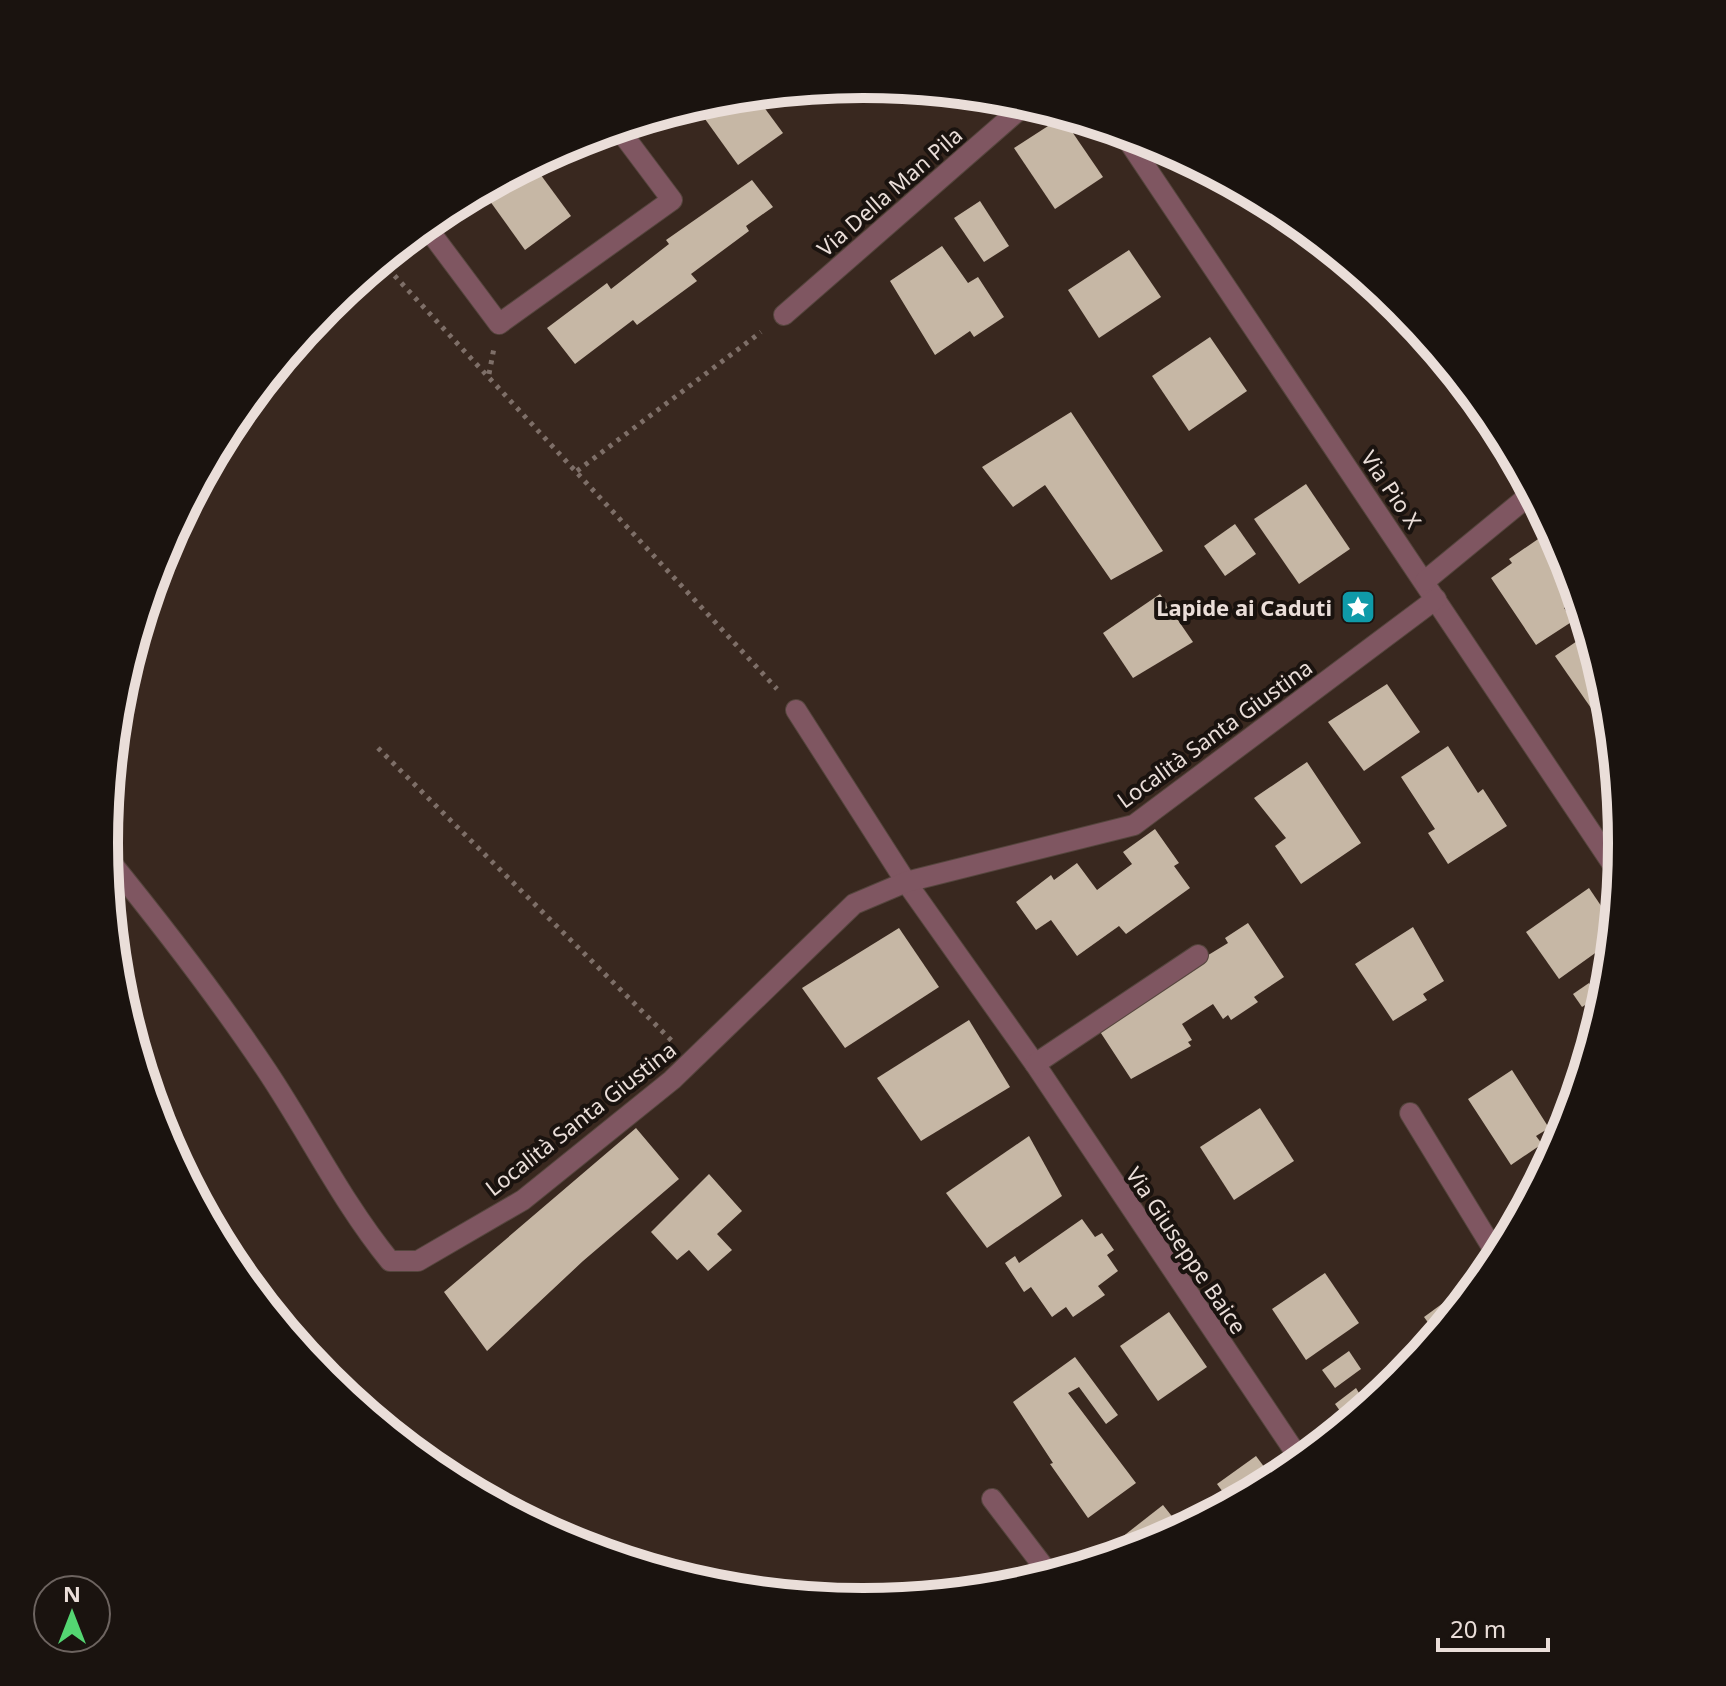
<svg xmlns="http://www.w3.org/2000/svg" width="1726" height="1686" viewBox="0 0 1726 1686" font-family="'Noto Sans',sans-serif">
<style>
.building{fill:#c6b7a5}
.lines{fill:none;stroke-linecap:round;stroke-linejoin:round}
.minor-casing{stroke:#55453d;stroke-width:22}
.path{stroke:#7e6f68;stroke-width:5;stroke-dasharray:4 6;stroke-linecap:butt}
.minor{stroke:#7f5661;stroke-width:20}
.labels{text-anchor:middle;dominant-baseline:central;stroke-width:8;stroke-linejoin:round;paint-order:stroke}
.street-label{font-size:22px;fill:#eaded9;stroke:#1a130f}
.poi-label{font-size:22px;font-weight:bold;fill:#eaded9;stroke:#1a130f;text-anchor:end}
.rim{fill:none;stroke:#eaded9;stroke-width:10}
</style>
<rect width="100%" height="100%" fill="#39281f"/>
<!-- building -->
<g class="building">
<polygon points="755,95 783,133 738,165 695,105"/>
<polygon points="1062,117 1103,177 1055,209 1014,148"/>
<polygon points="532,163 571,216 525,250 482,190"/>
<polygon points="752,180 773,207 746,226 749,231 691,274 697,281 637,325 633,320 575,364 547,328 607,283 611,289 669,244 666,240"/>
<polygon points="980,201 1009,246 984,262 954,218"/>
<polygon points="942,246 968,283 978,277 1004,317 974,337 970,331 935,355 890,281"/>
<polygon points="1129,250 1161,297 1099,338 1068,290"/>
<polygon points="1210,337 1247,391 1189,431 1152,376"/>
<polygon points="1071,412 1163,551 1111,580 1045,485 1013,507 982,467"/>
<polygon points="1306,484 1350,549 1299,584 1254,519"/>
<polygon points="1235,524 1256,554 1225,576 1204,546"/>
<polygon points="1544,535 1571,576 1578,598 1564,608 1573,621 1536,645 1491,578 1512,563 1509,559"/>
<polygon points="1160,594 1193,642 1133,678 1103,633"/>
<polygon points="1589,633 1608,697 1591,708 1555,656"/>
<polygon points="1387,684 1420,732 1364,771 1328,722"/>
<polygon points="1448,746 1478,793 1483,789 1507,826 1448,864 1428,833 1435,829 1401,777"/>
<polygon points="1307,762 1361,843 1301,884 1275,846 1286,838 1254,798"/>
<polygon points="1155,829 1179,863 1174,866 1190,888 1126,934 1119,926 1077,956 1051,920 1036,930 1016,902 1051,875 1054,880 1077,863 1097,890 1132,864 1123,852"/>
<polygon points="1589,888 1614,925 1612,941 1559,979 1526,932"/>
<polygon points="1248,923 1284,977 1254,997 1258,1002 1231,1020 1228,1015 1223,1019 1213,1004 1182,1024 1192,1040 1188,1042 1191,1046 1131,1079 1095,1024 1228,943 1225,938"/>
<polygon points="1413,927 1444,981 1423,994 1427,1000 1393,1021 1355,964"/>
<polygon points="899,928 939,987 845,1048 802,988"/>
<polygon points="1589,983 1598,997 1582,1007 1573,994"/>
<polygon points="969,1020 1010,1087 921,1141 877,1078"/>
<polygon points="1512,1070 1549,1128 1536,1136 1542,1144 1511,1165 1468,1099"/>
<polygon points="1260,1108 1294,1161 1234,1200 1200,1147"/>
<polygon points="636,1128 679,1179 583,1261 487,1351 444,1292"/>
<polygon points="1029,1136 1062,1196 987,1248 946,1193"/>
<polygon points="709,1174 742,1211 717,1234 732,1250 708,1271 689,1250 677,1260 651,1232"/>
<polygon points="1082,1219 1095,1237 1102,1233 1114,1250 1107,1255 1118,1271 1098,1286 1105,1295 1073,1317 1066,1307 1052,1317 1031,1287 1024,1292 1005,1263 1015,1256 1019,1263"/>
<polygon points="1325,1273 1359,1323 1306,1360 1272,1309"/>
<polygon points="1461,1290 1467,1298 1437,1335 1424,1317"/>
<polygon points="1169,1312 1207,1367 1158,1401 1120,1346"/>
<polygon points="1349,1351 1361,1369 1335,1388 1322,1370"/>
<polygon points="1075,1357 1118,1415 1106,1424 1079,1387 1068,1393 1136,1483 1088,1518 1050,1464 1053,1463 1013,1402"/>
<polygon points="1388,1379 1393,1385 1348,1422 1335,1404 1356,1388 1362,1398"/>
<polygon points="1256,1456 1274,1480 1231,1503 1217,1484"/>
<polygon points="1163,1505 1182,1529 1153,1544 1126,1553 1117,1541"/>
</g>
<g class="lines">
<!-- minor casing -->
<g class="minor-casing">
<g id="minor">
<polyline points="1123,133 1619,874"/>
<polyline points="425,225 499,324 672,200 618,128"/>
<polyline points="784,315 1027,103"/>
<polyline points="1425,581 1532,493"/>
<polyline points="796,710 906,882 1035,1064 1301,1461"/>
<path d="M105,855c57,70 112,141 162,216 42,63 75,131 123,190h28l105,-61 149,-120 182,-176 52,-22 228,-57 302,-226"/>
<polyline points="1035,1064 1198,955"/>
<polyline points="1410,1113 1498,1257"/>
<polyline points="992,1499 1050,1575"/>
</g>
</g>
<!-- path -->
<g class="path">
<polyline points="381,261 777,689"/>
<polyline points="489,374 494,348"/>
<polyline points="577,471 761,332"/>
<polyline points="378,748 672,1041"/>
</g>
<!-- minor -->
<use href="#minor" class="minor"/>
</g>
<!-- icons -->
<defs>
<g id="sight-square" transform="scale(1.8)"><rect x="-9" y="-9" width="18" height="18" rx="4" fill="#0f9aa8" stroke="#1a130f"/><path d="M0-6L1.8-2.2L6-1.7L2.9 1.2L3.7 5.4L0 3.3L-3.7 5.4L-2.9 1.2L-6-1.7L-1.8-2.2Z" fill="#fff"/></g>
</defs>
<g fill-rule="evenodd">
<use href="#sight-square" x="1358" y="607"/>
</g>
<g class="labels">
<!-- street labels -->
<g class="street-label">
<text transform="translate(889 191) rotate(-41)">Via Della Man Pila</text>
<text transform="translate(1392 489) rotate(56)">Via Pio X</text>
<text transform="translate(1214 733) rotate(-36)">Località Santa Giustina</text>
<text transform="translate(580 1118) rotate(-38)">Località Santa Giustina</text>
<text transform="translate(1187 1250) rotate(56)">Via Giuseppe Baice</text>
</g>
<!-- poi labels -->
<g class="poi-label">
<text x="1332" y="607">Lapide ai Caduti</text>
</g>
</g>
<!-- crop -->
<path d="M0 0H1726V1686H0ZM118 843a745 745 0 1 1 1490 0a745 745 0 1 1-1490 0Z" fill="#1a130f" fill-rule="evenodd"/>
<path class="rim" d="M118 843a745 745 0 1 1 1490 0a745 745 0 1 1-1490 0Z"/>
<!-- north arrow -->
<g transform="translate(72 1614)"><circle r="38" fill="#1a130f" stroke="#6d6460" stroke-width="2"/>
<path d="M0-6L14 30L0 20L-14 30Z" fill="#54d672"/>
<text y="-12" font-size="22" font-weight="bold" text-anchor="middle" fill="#eaded9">N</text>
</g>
<!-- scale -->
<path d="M1438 1638v12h110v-12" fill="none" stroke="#eaded9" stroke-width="4"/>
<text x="1450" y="1638" font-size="24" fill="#eaded9" stroke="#1a130f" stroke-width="6" paint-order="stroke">20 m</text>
</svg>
